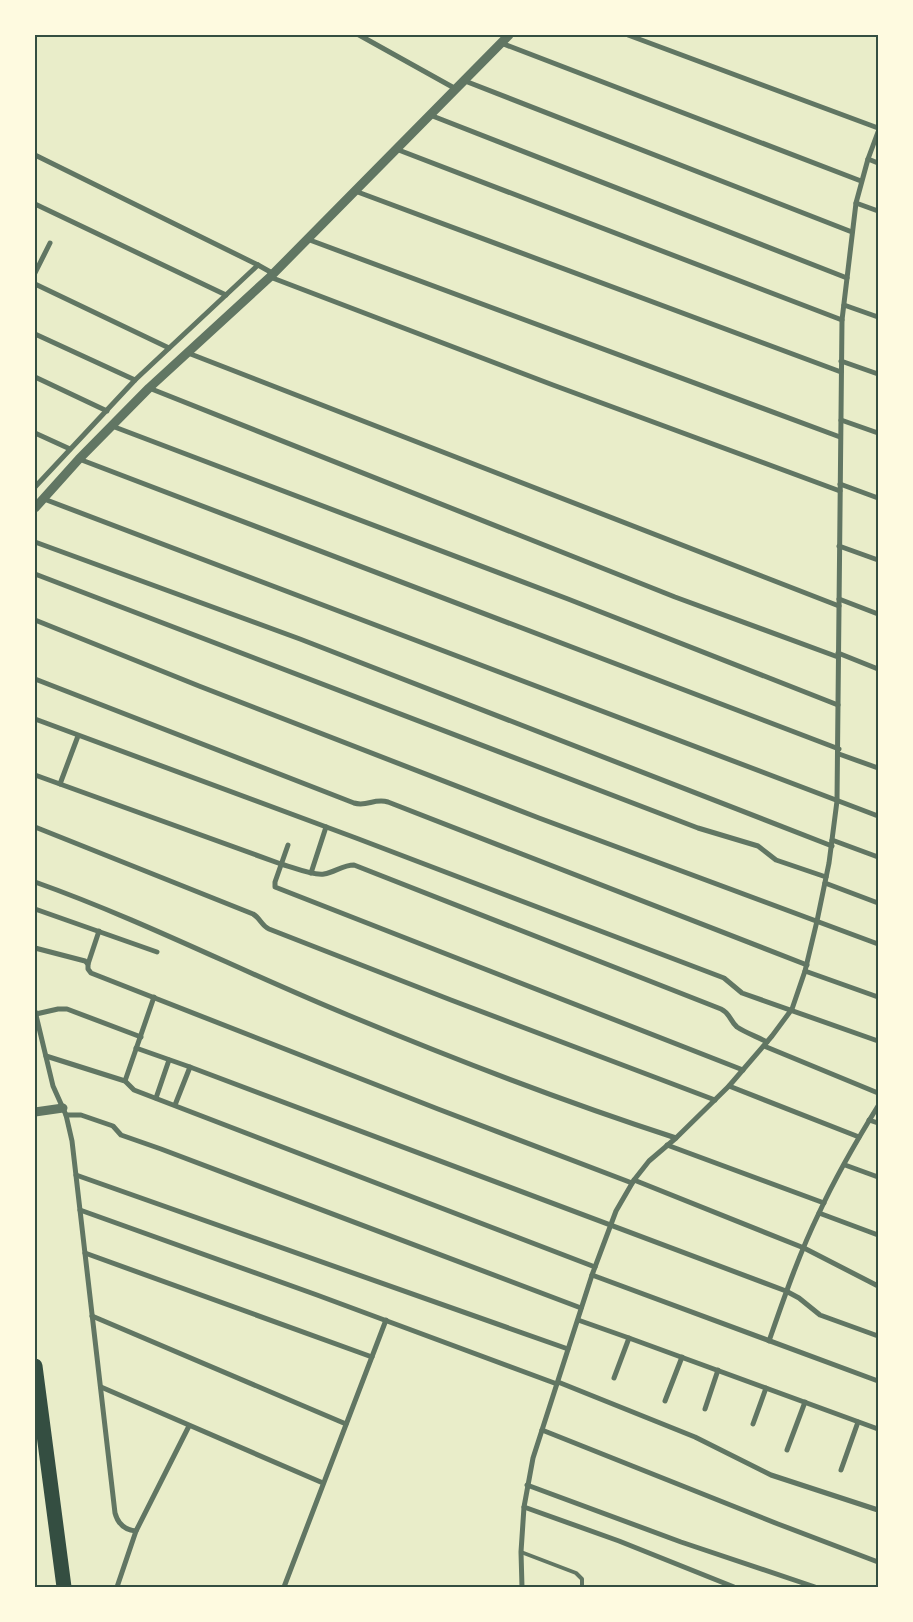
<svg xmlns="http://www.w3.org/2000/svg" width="913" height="1622" viewBox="0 0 913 1622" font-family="Roboto,sans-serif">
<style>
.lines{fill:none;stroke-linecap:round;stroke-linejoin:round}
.service{stroke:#617663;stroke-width:4}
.minor{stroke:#617663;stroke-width:5}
.tertiary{stroke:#617663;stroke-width:9}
.motorway{stroke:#344e41;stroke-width:15}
.neatline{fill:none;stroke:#344e41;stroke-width:2}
</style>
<rect width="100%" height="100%" fill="#e9edc9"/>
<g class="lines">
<!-- service -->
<polyline class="service" points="521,1552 576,1573 582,1579 582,1587"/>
<!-- minor -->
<g class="minor">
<polyline points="359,35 456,89"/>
<polyline points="628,35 878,128"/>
<polyline points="501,43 861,181"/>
<polyline points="465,81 852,232"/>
<polyline points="430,115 847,278"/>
<polyline points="396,149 842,320"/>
<polyline points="35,155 258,265 274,274"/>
<polyline points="868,159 878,163"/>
<polyline points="355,191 841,372"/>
<polyline points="856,203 878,211"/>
<polyline points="35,204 226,295"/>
<polyline points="307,239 840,437"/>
<polyline points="35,273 50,243"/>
<polyline points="270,277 553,385 840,491"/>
<polyline points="35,284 169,348"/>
<polyline points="844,305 878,317"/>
<polyline points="35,334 135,380"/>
<polyline points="188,353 839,606"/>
<polyline points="841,361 878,374"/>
<polyline points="35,377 107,411"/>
<polyline points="149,388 675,597 838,657"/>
<polyline points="841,420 878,433"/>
<polyline points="112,426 568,599 838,705"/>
<polyline points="35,433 70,449"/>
<polyline points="79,459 839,749"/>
<polyline points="840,484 878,498"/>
<polyline points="35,487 135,380 258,265"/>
<polyline points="44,499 878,816"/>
<polyline points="35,542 300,639 832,846"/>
<polyline points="839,546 878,560"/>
<polyline points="35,574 698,828 758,846 776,860 826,877"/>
<polyline points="839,599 878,614"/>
<polyline points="35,620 199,686 539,818 878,944"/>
<polyline points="838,653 878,669"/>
<path d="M35,679l319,124c13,4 20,-5 34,-1l419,163"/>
<polyline points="35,719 356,838 724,978 742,993 878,1041"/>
<polyline points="839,754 878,768"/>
<path d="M35,775l246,89c11,3 32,12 43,10 11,-2 19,-9 30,-9l367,144c9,4 9,12 16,18 9,6 21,10 30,15"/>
<polyline points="60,784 78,736"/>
<path d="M35,827l218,87c7,4 9,12 16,15l182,71 264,100"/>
<polyline points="832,840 878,857"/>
<polyline points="288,845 275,882 275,887 743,1070"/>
<polyline points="311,873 326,827"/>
<path d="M35,882c107,38 208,90 313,133 108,45 217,87 328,123"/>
<polyline points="825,883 878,903"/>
<polyline points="35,909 157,952"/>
<polyline points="35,948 85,961 88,964 88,969 91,973 438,1109 632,1183"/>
<polyline points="88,964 99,931"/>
<polyline points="805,971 878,997"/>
<path d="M35,1011l18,75 13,29 6,26 43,372c3,11 10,17 21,18"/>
<polyline points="36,1014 58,1009 67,1009 141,1037"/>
<polyline points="764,1046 878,1093"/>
<polyline points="136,1048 190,1067 786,1291 799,1298 820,1315 878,1336"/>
<polyline points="46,1056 125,1081 134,1090 595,1267"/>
<polyline points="125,1081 154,997"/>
<polyline points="729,1086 859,1137"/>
<polyline points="156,1098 169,1060"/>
<polyline points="175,1105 190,1067"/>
<polyline points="66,1115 81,1115 113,1126 121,1135 161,1149 581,1308"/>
<polyline points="869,1120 878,1123"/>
<polyline points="667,1145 824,1203"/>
<polyline points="845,1165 878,1177"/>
<polyline points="76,1175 568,1349"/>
<polyline points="634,1180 804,1248 878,1286"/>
<polyline points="80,1210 317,1295 557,1384"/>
<polyline points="819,1213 878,1235"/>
<polyline points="85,1253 372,1357"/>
<polyline points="592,1275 878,1381"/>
<polyline points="92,1316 346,1424"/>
<polyline points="578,1320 629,1338 878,1429"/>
<path d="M769,1341c15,-43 30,-87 50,-128 17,-37 38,-73 59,-107"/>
<polyline points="614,1378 629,1338"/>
<polyline points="558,1382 695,1437 771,1475 878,1510"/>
<polyline points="101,1387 323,1483"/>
<polyline points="665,1401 682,1357"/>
<polyline points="705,1409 718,1370"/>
<polyline points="753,1424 766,1388"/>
<polyline points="542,1430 778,1524 878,1562"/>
<polyline points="787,1450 805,1402"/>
<polyline points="841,1470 858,1422"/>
<polyline points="527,1485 681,1542 815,1587"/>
<polyline points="524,1507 619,1541 734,1587"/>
<polyline points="117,1587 136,1531 189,1426"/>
<polyline points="284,1587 386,1320"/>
<polyline points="522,1587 521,1552 524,1507 533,1458 592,1275 616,1211 634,1180 649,1161 676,1138 729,1086 772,1036 792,1009 805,971 817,921 829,863 837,801 842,320 856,203 868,159 878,132"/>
</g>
<!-- tertiary -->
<g class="tertiary">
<polyline points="35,508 79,459 149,388 270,277 509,35"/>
<polyline points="35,1112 63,1108"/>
</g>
<!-- motorway -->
<polyline class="motorway" points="35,1366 64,1587"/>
</g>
<!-- border -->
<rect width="913" height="1622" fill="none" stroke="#fefae0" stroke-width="72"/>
<rect x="36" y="36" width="841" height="1550" class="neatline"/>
</svg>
